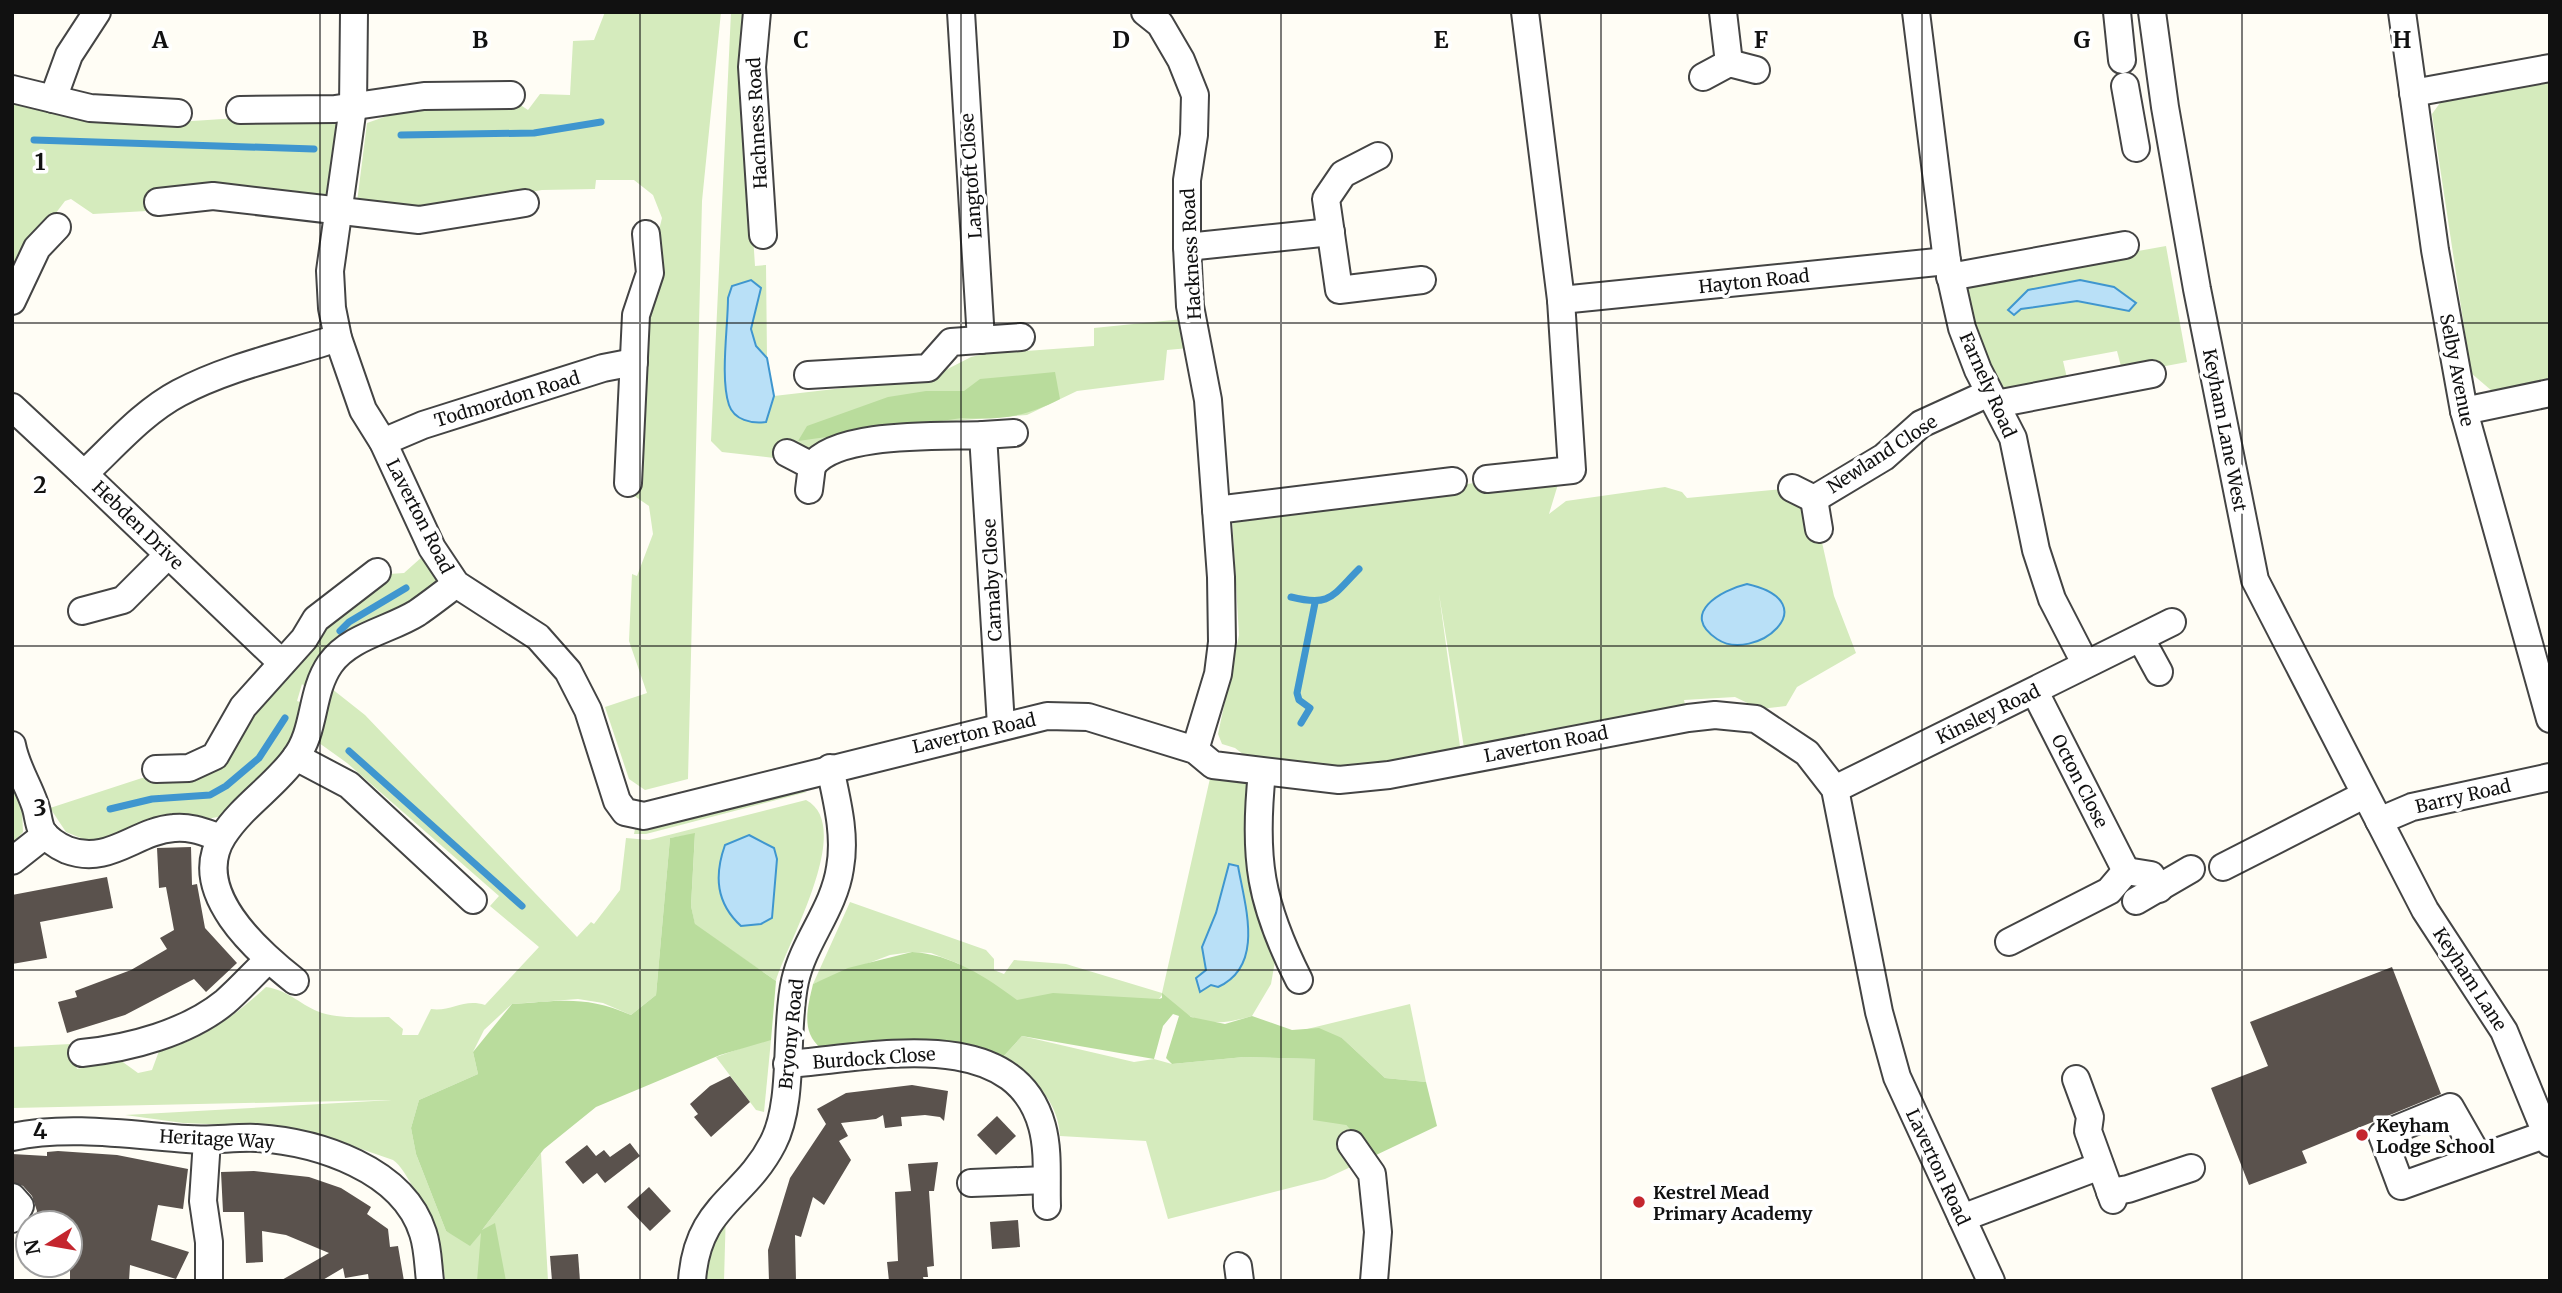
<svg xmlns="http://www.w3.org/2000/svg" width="2562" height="1293" viewBox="0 0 2562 1293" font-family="Merriweather,serif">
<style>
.green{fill:#d5ebbd}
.forest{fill:#b9dc9c}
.water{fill:#b9e0f7;stroke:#3f96cf;stroke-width:2}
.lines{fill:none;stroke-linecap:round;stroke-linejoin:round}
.stream{stroke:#3f96cf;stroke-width:7}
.building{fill:#5a524d}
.minor-casing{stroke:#444;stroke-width:30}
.minor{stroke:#fff;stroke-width:26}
.grid{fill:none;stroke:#111;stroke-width:2;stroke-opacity:0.55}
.poi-dot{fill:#c4262e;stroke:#fff;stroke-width:2.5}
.labels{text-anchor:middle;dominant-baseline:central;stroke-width:7;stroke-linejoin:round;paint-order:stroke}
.street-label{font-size:18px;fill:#111;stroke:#fff}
.poi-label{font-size:18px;font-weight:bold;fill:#111;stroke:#fff;text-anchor:start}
.grid-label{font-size:23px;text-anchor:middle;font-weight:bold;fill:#111;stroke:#fff;stroke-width:7;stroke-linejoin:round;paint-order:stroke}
</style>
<rect width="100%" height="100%" fill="#fffdf5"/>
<!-- green -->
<g class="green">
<polygon points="605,12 721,12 702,201 688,779 645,790 629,779 605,707 647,693 629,641 632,574 637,576 653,534 649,506 633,495 649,304 663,262 658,234 662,218 653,195 634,180 596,180 595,189 542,190 421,211 357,202 367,123 410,108 519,104 528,110 540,94 570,95 573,41 594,40"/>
<polygon points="731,12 742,12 742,67 755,266 766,265 767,358 774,396 930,378 971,357 984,354 1094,346 1094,328 1183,319 1189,348 1167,350 1164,380 1077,391 1027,415 925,423 856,432 808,450 782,442 774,458 722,452 711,441"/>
<polygon points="2550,79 2550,378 2492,391 2471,373 2432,114 2445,96"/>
<polygon points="12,100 177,122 238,118 337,118 325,202 151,198 147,211 93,214 71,199 65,201 24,255 12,280"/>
<polygon points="2166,246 2187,362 2123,374 2117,351 2063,361 2067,378 1999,394 1975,331 1965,282"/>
<polygon points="1562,471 1549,514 1566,501 1665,487 1682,492 1687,498 1792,488 1819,529 1834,596 1856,653 1797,687 1786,706 1760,709 1735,697 1684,700 1688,718 1466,760 1439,594 1462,761 1265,771 1235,748 1222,744 1218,734 1239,635 1232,516"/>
<path d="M432,548l24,36 -134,97 43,34 212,222 14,-15 3,2 26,-34 6,-52 23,2 157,-40c50,26 -20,145 -30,181l-81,-56 -4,-19 4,-72 -25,4 -14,157 -25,20 -28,-12 -25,-4 -66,5 -28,26 -11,22 5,22 -59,26 -8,28 5,26 30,77 26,12 69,-90 7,128h-103c-4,-39 -14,-66 -35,-99 -5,-8 -9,-16 -17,-22l-75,-26 -35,-7 -100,-4 -58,-8 267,-15 -380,8v-61l59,-3 6,25 43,-9 18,13 14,-3 7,-19c44,-11 75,-35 107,-64 25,4 35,19 56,26 21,6 45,4 67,4l14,12 -1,6h16l13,-26c20,3 33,-11 54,-4l54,-58 -49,-41 9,-10 -152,-133 -39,-28 7,-38 -13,-13 -5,17 3,1 -4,28 -10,26 -63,60 -135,25 -22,-9 -16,-24 92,-30 61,-2 20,-11 37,-66 65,-79 64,-46 15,-1z"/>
<path d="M1213,765l52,7 13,172 -7,40 -19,32c-41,12 -60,8 -90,-21l-3,4 -142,2 -60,-38 -26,-10 -19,-1 -22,3 -77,29 37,-82 136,48 8,9v11l10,4 10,-14 52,4 96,29z"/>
<polygon points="12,768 29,807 22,811 23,832 12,844"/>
<polygon points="797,791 807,792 646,834 634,834 635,829"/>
<polygon points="1410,1004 1426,1082 1385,1078 1342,1038 1299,1031"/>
<path d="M1022,1036l112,26 20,-3 18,5 72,-7 71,2 31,66 28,31 -49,23 -157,40 -22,-78 -86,-5c-2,-37 -29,-61 -58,-78z"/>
<polygon points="765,1040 771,1040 764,1112 756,1110 716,1057"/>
<polygon points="726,1209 724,1281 703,1281 704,1262"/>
</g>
<!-- forest -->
<g class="forest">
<path d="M1055,372l5,27c-35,18 -59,21 -98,19l-164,23 9,-15 81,-29 38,-6h38l16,-12z"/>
<path d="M695,833l-4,73 4,18 81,57 -5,59 -51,15 -124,52 -52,42 -62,81 13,-7 11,58h-29l4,-48 -11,13 -24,-15 -30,-77 -5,-26 8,-28 59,-26 -5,-22 39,-48c48,-3 73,-9 119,11l25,-20 14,-157z"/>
<path d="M912,952c39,2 74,25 105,48l36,-7 106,6 3,-1v-5l29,24 34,7 27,-8 40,14 27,-2 23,10 43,40 41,4 11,44 -63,30 -28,-31 -33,-5 2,-61 -71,-2 -72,7 -6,-6 13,-42 -6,-2 -10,12 -9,33 -132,-23 -20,22c-56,-29 -121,-14 -181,-10 -21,-16 -13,-42 -8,-64l35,-16z"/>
</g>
<!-- water -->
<g class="water">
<path d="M751,280l10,8 -10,41 5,17 11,12 7,38 -8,26c-14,2 -32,-2 -37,-17 -9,-27 -1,-78 -1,-107l4,-12z"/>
<polygon points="2080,280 2114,287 2136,303 2129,311 2077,301 2021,309 2014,315 2008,310 2028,290"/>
<path d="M1747,584c83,19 7,80 -30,55 -38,-25 4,-49 30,-55z"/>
<path d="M749,835l25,13 3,11 -5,59 -11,6 -20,2c-25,-23 -27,-50 -16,-81z"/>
<path d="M1229,864l9,2c7,40 27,100 -20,121l-7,-2 -11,7 -4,-14 10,-8 -4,-23 14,-34z"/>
</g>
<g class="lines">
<!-- stream -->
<g class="stream">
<polyline points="401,135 534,133 601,122"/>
<polyline points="34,140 314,149"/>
<path d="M1291,597c40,10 41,-1 68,-28"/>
<polyline points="340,631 349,622 406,588"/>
<polyline points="1301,723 1310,708 1299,700 1297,693 1315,603"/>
<polyline points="349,751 522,906"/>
<polyline points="110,809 152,799 210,795 226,786 259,758 285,718"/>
</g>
</g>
<!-- building -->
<g class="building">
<polygon points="191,847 192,885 197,884 205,928 237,963 206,992 194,979 125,1015 67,1033 58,1002 77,997 75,991 131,970 167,949 160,938 174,930 166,887 159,888 157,848"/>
<polygon points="107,877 113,908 40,922 47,958 12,964 12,895"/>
<polygon points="2392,967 2441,1094 2302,1151 2307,1163 2249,1185 2211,1088 2268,1066 2250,1022"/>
<polygon points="730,1076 750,1102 711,1137 694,1117 698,1114 690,1104 710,1086"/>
<polygon points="912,1085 948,1091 944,1121 940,1117 925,1115 901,1117 902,1126 885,1128 883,1115 876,1119 841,1123 848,1136 839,1141 851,1160 824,1205 813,1197 801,1237 795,1235 796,1281 769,1281 768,1250 790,1178 826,1124 817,1109 846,1093"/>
<polygon points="997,1116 1016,1136 996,1155 977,1135"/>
<polygon points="630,1143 640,1156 605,1183 597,1173 583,1184 565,1162 587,1145 596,1156 604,1150 610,1157"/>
<polygon points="58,1151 117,1155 188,1169 183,1209 158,1205 151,1240 189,1252 176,1279 130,1265 129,1281 70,1281 70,1248 75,1223 34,1223 37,1211 32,1196 23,1186 12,1182 12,1154 47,1156 47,1152"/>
<polygon points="938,1162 934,1191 929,1191 934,1266 927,1267 928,1277 923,1277 924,1281 889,1281 887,1262 898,1261 895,1192 911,1191 908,1164"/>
<polygon points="254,1171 309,1177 341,1188 371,1207 367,1214 388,1229 390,1247 398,1246 404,1281 369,1281 368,1274 345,1278 343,1268 321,1281 280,1281 329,1253 286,1235 262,1231 263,1262 246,1263 244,1212 223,1212 221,1172"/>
<polygon points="649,1187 671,1211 650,1231 627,1207"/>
<polygon points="1018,1220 1020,1247 992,1249 990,1222"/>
<polygon points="578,1254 580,1281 552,1281 550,1256"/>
</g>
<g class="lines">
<!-- minor casing -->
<g class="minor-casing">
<g id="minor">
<polyline points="354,12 353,107 330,271 332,308 338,338 363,410 383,442 432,548 456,584 538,637 568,671 588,710 617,801 625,812 644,816 1047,716 1088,717 1195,750 1213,765 1339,780 1389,775 1688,718 1715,715 1756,719 1807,753 1835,789 1879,1012 1897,1077 1991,1281"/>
<polyline points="757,12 752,67 763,235"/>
<polyline points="961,12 981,340"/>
<polyline points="1145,12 1160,24 1181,60 1195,95 1194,135 1187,180 1187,247 1190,306 1208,400 1221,577 1222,642 1218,674 1195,750"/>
<polyline points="1723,12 1729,63"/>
<polyline points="1916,12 1947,261 1962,328 1978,370 2013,438 2036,550 2052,599 2085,663"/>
<polyline points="2117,12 2122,60"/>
<polyline points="2152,12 2165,107 2197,289 2255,580 2425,910 2504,1031 2550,1143"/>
<polyline points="2402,12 2435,250 2464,411 2550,719"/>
<polyline points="1703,77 1729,63 1756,70"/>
<polyline points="2125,86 2136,148"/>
<polyline points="12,89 90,108 178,113"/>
<polyline points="2413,93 2550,68"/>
<polyline points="53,99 69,55 97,12"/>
<polyline points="240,110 335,109 424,96 511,95"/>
<polyline points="1378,156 1343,174 1326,199 1339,290 1422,280"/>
<polyline points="158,202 213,196 419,220 525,203"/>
<polyline points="1187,247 1331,232"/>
<polyline points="1950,277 2125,245"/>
<polyline points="1561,300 1947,261"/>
<polyline points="12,301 37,248 57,227"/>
<polyline points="808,375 928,368 951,342 1021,337"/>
<polyline points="1996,404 2152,374"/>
<polyline points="12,407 84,474"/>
<polyline points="2464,411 2550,393"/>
<polyline points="983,435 1014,433"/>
<polyline points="383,442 423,425 603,368 634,362"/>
<polyline points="787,453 812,466 809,490"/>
<path d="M812,466c24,-35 131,-29 171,-31l18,290"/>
<polyline points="1487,479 1572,470 1561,300 1525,12"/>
<polyline points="628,483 636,315 650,273 646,234"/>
<polyline points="1792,488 1814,499 1884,457 1921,424 1989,393"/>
<polyline points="1814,499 1819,529"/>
<polyline points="1216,510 1453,481"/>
<polyline points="82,611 123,600 168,555"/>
<polyline points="2141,639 2159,672"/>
<path d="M282,663l-198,-189c30,-28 59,-62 95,-81 49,-26 106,-38 159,-55"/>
<polyline points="2035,692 2126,871"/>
<path d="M12,745c4,22 16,39 23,60 3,8 3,18 7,26 6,9 16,15 25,19 42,16 68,-19 107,-22 16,-2 32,5 47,10"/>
<polyline points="296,757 349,785 473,900"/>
<polyline points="156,769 189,768 215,756 243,707 304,639 316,619 377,572"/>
<path d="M1262,772c-9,86 -2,131 37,208"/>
<polyline points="1835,789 2172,622"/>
<polyline points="2379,821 2412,807 2550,777"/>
<polyline points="12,861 45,835"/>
<polyline points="2223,867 2364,795"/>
<polyline points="2136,901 2191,869"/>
<polyline points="2009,942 2109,891 2126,871 2151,875 2159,889"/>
<path d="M295,981c-38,-30 -107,-90 -72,-145 19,-30 51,-49 72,-78 21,-27 15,-65 35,-94 20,-28 60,-34 87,-51 13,-9 26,-19 39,-29"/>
<path d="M82,1053c48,-5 105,-20 143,-51 15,-13 29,-29 43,-42"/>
<path d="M787,1064c78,-5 226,-43 255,62 7,25 4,54 5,80"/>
<polyline points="2076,1079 2090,1117 2088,1131 2113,1200"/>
<path d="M12,1137c56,-12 119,-2 175,2 24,2 47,-2 70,-1 61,4 146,31 166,95 5,15 5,32 7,48"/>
<polyline points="207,1140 203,1201 209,1242 209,1281"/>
<polyline points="1351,1144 1372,1174 1378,1232 1374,1281"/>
<polyline points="2478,1156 2450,1107 2382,1135 2401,1186 2547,1134"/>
<polyline points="971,1183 1046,1180"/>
<polyline points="2110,1192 2128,1189 2191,1168"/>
<polyline points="12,1197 20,1206 12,1219"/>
<polyline points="1962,1218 2100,1166"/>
<polyline points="1238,1266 1240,1281"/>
<path d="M692,1281c5,-76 52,-81 81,-138 22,-42 11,-114 22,-162 9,-40 39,-72 45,-113 6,-33 -3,-67 -10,-100"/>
</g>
</g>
<!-- minor -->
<use href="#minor" class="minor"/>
</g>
<!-- grid -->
<path class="grid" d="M320,12v1269M640,12v1269M961,12v1269M1281,12v1269M1601,12v1269M1922,12v1269M2242,12v1269M12,323h2538M12,646h2538M12,970h2538"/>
<!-- markers -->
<g class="poi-dot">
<circle cx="2362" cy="1135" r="7"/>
<circle cx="1639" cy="1202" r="7"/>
</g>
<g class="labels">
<!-- street labels -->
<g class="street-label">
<text transform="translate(757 123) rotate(-93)">Hachness Road</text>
<text transform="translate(971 176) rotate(-94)">Langtoft Close</text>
<text transform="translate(1191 254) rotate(-93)">Hackness Road</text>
<text transform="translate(1754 281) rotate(-6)">Hayton Road</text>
<text transform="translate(2457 370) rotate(79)">Selby Avenue</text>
<text transform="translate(1988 385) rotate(66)">Farnely Road</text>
<text transform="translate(507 399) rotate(-17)">Todmordon Road</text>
<text transform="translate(2225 430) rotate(79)">Keyham Lane West</text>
<text transform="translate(1882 454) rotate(-33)">Newland Close</text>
<text transform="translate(420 516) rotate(63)">Laverton Road</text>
<text transform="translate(138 525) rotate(44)">Hebden Drive</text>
<text transform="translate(992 580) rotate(-93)">Carnaby Close</text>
<text transform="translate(1988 714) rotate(-26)">Kinsley Road</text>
<text transform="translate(974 733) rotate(-13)">Laverton Road</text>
<text transform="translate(1546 744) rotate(-11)">Laverton Road</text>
<text transform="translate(2080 781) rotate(63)">Octon Close</text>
<text transform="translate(2463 796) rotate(-13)">Barry Road</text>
<text transform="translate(2470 979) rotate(57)">Keyham Lane</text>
<text transform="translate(791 1034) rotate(-84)">Bryony Road</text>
<text transform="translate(874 1058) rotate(-4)">Burdock Close</text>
<text transform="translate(217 1139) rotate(3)">Heritage Way</text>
<text transform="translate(1938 1167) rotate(65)">Laverton Road</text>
</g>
<!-- poi labels -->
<g class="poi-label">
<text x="2376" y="1125">Keyham<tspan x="2376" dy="21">Lodge School</tspan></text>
<text x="1653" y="1192">Kestrel Mead<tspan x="1653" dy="21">Primary Academy</tspan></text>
</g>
</g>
<g class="grid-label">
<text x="160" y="48">A</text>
<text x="480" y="48">B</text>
<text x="801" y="48">C</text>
<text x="1121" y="48">D</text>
<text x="1441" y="48">E</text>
<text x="1761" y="48">F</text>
<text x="2082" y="48">G</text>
<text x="2402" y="48">H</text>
<text x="40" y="170">1</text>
<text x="40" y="493">2</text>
<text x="40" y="816">3</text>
<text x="40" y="1139">4</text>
</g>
<!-- border -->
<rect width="2562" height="1293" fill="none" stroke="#111111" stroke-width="28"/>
<!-- north arrow -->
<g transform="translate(49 1244) rotate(259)"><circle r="33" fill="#ffffff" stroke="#a0a0a0" stroke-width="2"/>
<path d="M0-5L12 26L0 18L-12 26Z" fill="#c4262e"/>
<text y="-10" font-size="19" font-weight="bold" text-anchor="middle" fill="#111111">N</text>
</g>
</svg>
